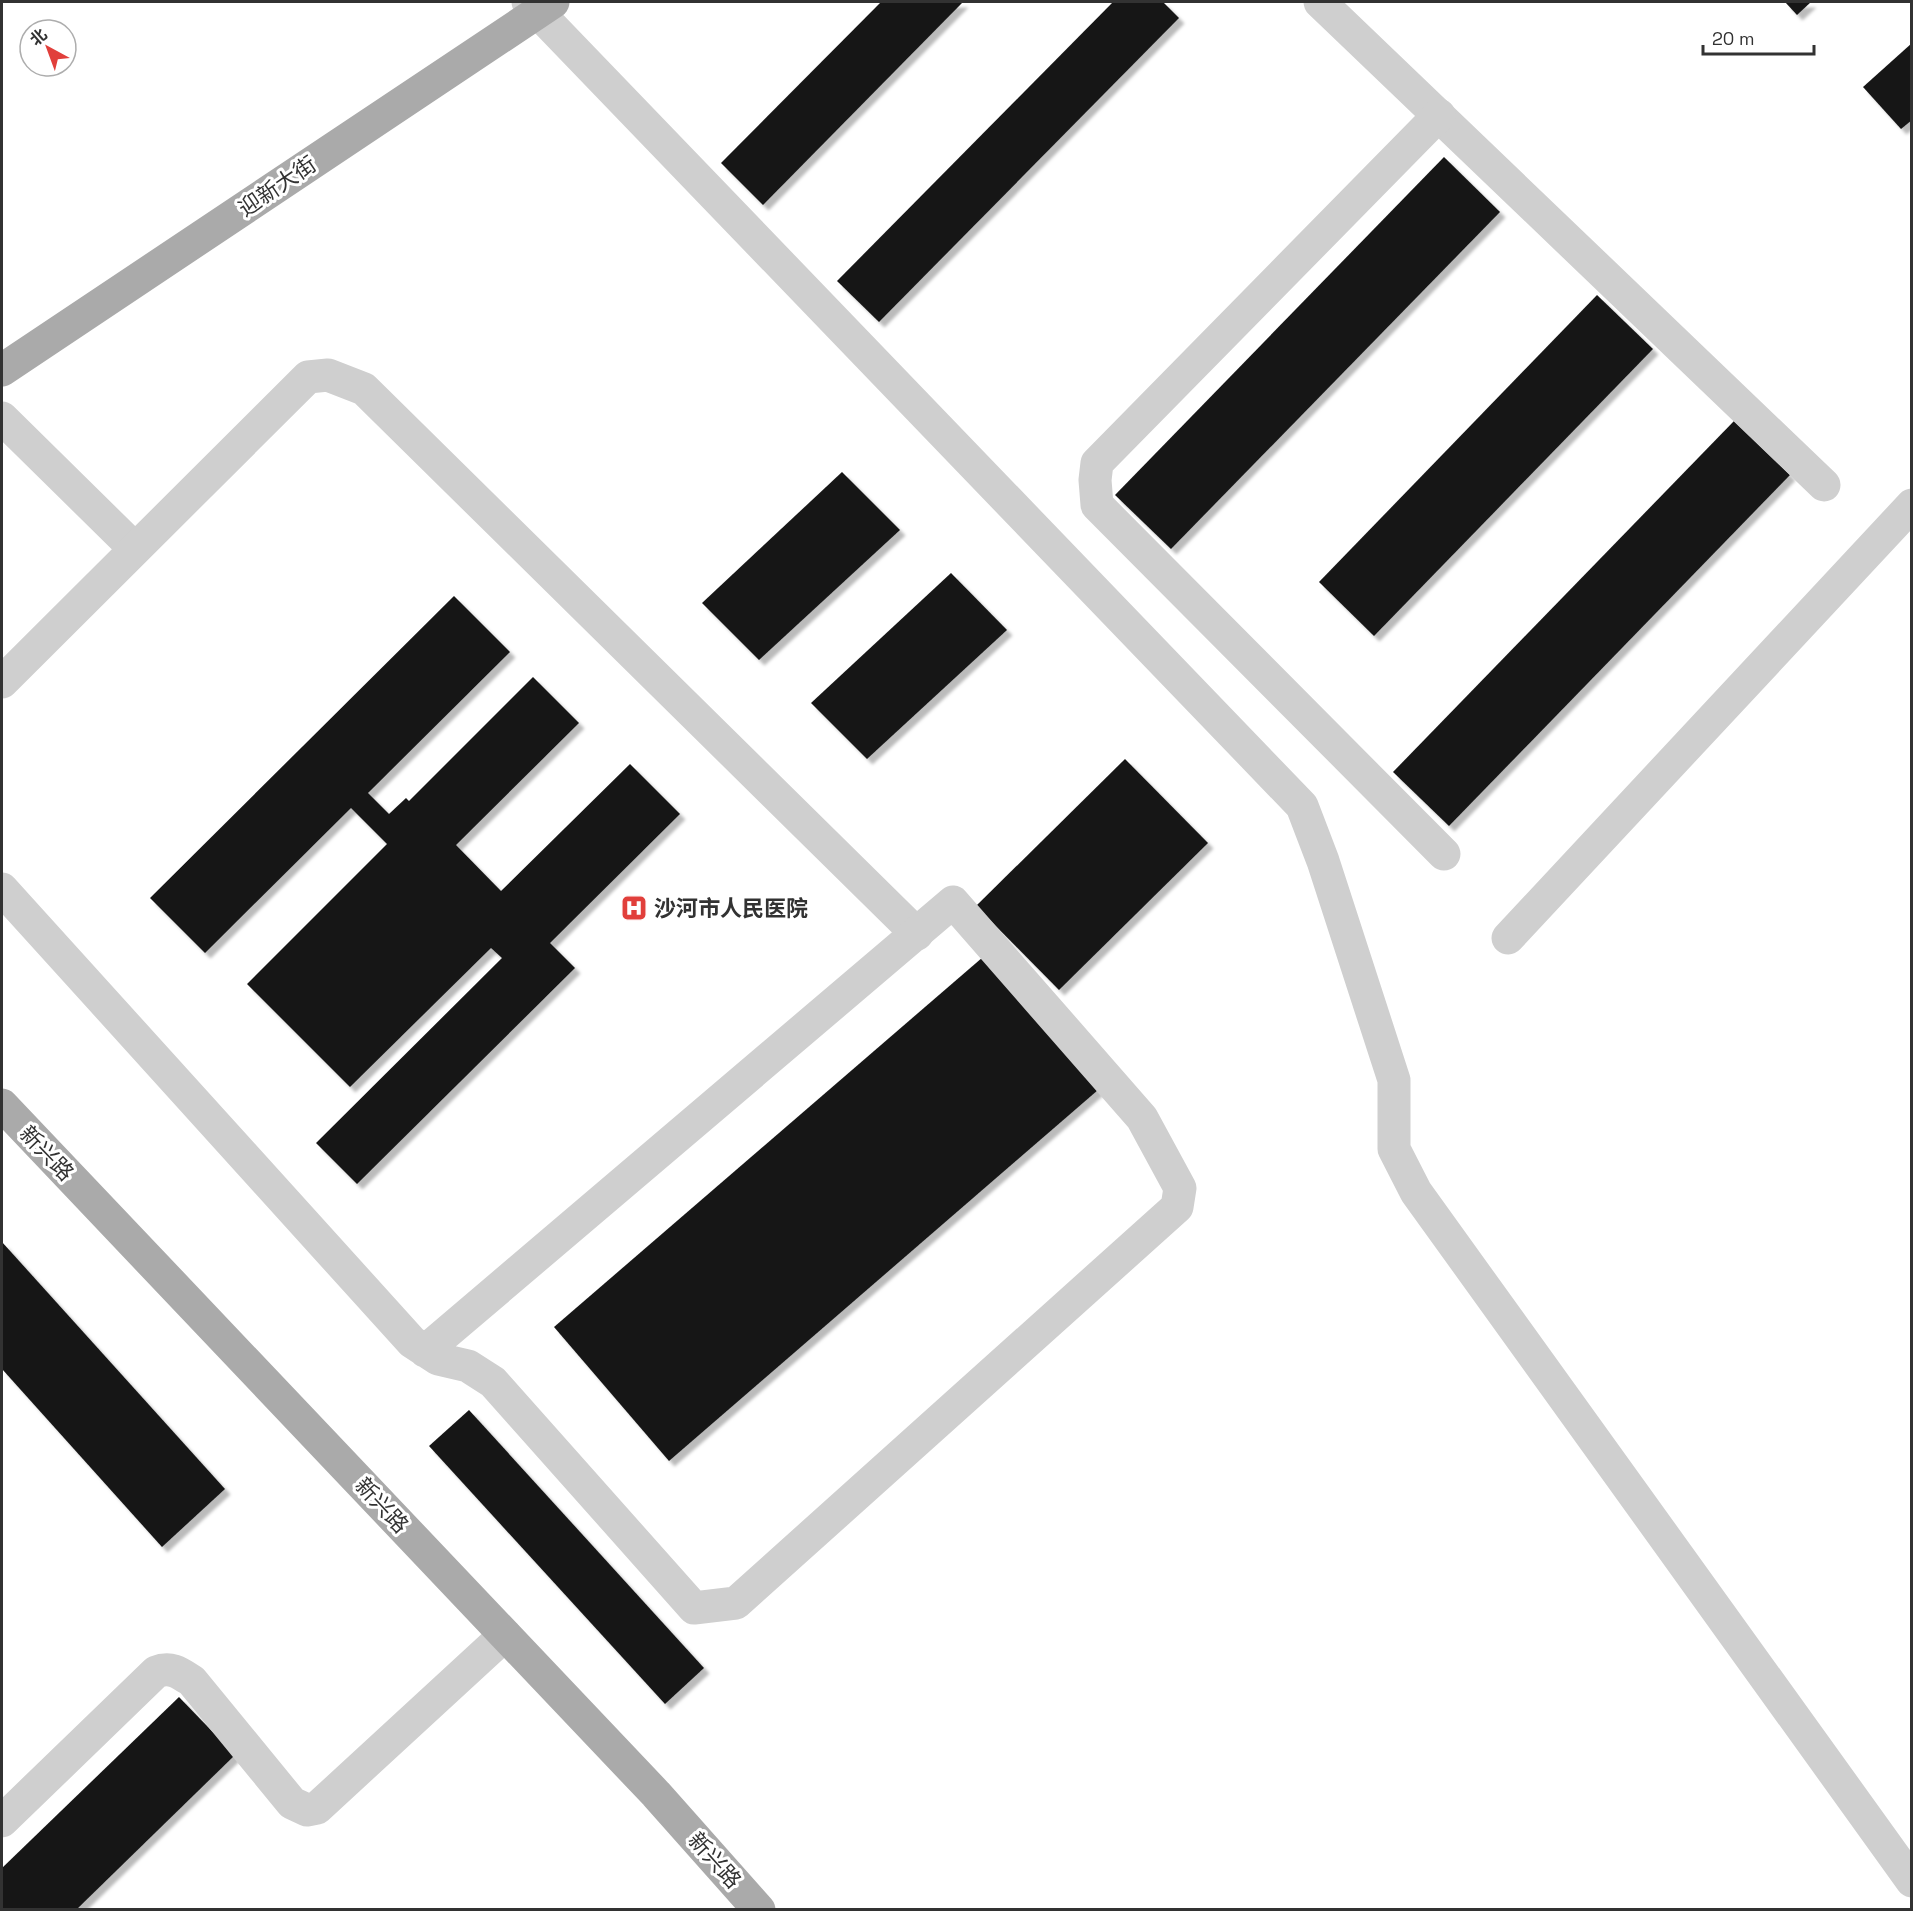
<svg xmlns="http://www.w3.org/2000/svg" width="1913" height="1911" viewBox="0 0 1913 1911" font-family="'Space Grotesk','Noto Sans SC',sans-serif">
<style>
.building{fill:#191919;filter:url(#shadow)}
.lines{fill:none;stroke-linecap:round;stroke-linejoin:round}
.minor{stroke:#cfcfcf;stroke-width:33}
.major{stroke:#aaa;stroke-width:33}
.labels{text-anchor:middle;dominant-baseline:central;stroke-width:6;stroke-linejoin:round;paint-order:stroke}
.street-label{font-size:22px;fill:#323232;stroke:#fff}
.poi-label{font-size:22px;font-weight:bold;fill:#323232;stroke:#fff;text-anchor:start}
</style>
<defs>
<filter id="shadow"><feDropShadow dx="5.5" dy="5.5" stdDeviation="1.5" flood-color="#0004"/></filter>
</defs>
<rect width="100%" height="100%" fill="#fff"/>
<!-- building -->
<g class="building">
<polygon points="881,2 963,2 763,205 721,163"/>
<polygon points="1113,2 1163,2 1179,18 879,322 837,281"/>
<polygon points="1785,2 1811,2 1797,15"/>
<polygon points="1912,43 1912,120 1901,129 1863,87"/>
<polygon points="1444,157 1500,212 1171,549 1115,495"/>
<polygon points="1597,295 1653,349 1374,636 1319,582"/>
<polygon points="1734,421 1790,475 1449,826 1393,772"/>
<polygon points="842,472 900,530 759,660 702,603"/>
<polygon points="951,573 1007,630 867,759 811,703"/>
<polygon points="454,596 510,652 368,793 389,814 406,798 409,801 533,677 579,723 456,845 501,891 630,764 680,814 550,943 575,968 357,1184 316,1143 502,958 491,948 350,1087 247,984 387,844 351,808 205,953 150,898"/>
<polygon points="1125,759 1208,843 1059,990 976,906"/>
<polygon points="983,957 1098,1090 669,1461 554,1327"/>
<polygon points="2,1242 225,1489 162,1547 2,1369"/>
<polygon points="469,1410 704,1668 665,1704 429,1446"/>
<polygon points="179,1697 235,1755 76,1910 2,1910 2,1868"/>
</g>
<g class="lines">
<!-- minor -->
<g class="minor">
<polyline points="528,2 1302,806 1323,861 1394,1080 1394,1149 1416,1192 1912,1881"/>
<polyline points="1320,2 1824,485"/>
<polyline points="1439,115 1097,463 1095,480 1097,505 1444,854"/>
<polyline points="2,418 135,549"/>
<polyline points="2,682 308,377 328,375 364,389 917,934"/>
<polyline points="2,889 412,1342 438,1359 468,1366 493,1382 694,1608 736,1603 1177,1207 1180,1188 1142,1118 953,902 425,1351"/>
<polyline points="1508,938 1912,505"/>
<path d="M2,1821l154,-149c15,-6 24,1 36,9l100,122 15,7 10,-2 188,-173"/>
</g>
<!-- major -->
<g class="major">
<polyline points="2,370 553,2"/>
<polyline points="2,1105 656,1794 759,1910"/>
</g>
</g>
<!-- icons -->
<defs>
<g id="hospital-square" transform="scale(1.35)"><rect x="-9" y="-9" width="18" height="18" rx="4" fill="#e13f3b" stroke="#fff"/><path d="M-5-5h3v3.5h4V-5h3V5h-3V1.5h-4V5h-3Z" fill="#fff"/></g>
</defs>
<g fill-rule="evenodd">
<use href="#hospital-square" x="634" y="908"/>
</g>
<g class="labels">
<!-- street labels -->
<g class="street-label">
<text transform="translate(277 186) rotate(-34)">迎新大街</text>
<text transform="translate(47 1153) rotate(46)">新兴路</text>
<text transform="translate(382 1505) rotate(47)">新兴路</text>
<text transform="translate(715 1860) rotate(48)">新兴路</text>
</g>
<!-- poi labels -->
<g class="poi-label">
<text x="654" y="908">沙河市人民医院</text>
</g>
</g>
<!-- border -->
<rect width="1913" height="1911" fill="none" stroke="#323232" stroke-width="6"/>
<!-- north arrow -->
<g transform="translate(48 48) rotate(319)"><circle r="28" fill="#ffffff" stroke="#adadad" stroke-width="1.5"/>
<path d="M0-4.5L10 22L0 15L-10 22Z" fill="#e13f3b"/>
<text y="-9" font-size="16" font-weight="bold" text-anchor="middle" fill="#323232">北</text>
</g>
<!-- scale -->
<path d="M1703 45v9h111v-9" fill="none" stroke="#323232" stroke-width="3"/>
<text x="1712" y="45" font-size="18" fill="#323232" stroke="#ffffff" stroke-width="4.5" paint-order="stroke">20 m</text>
</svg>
